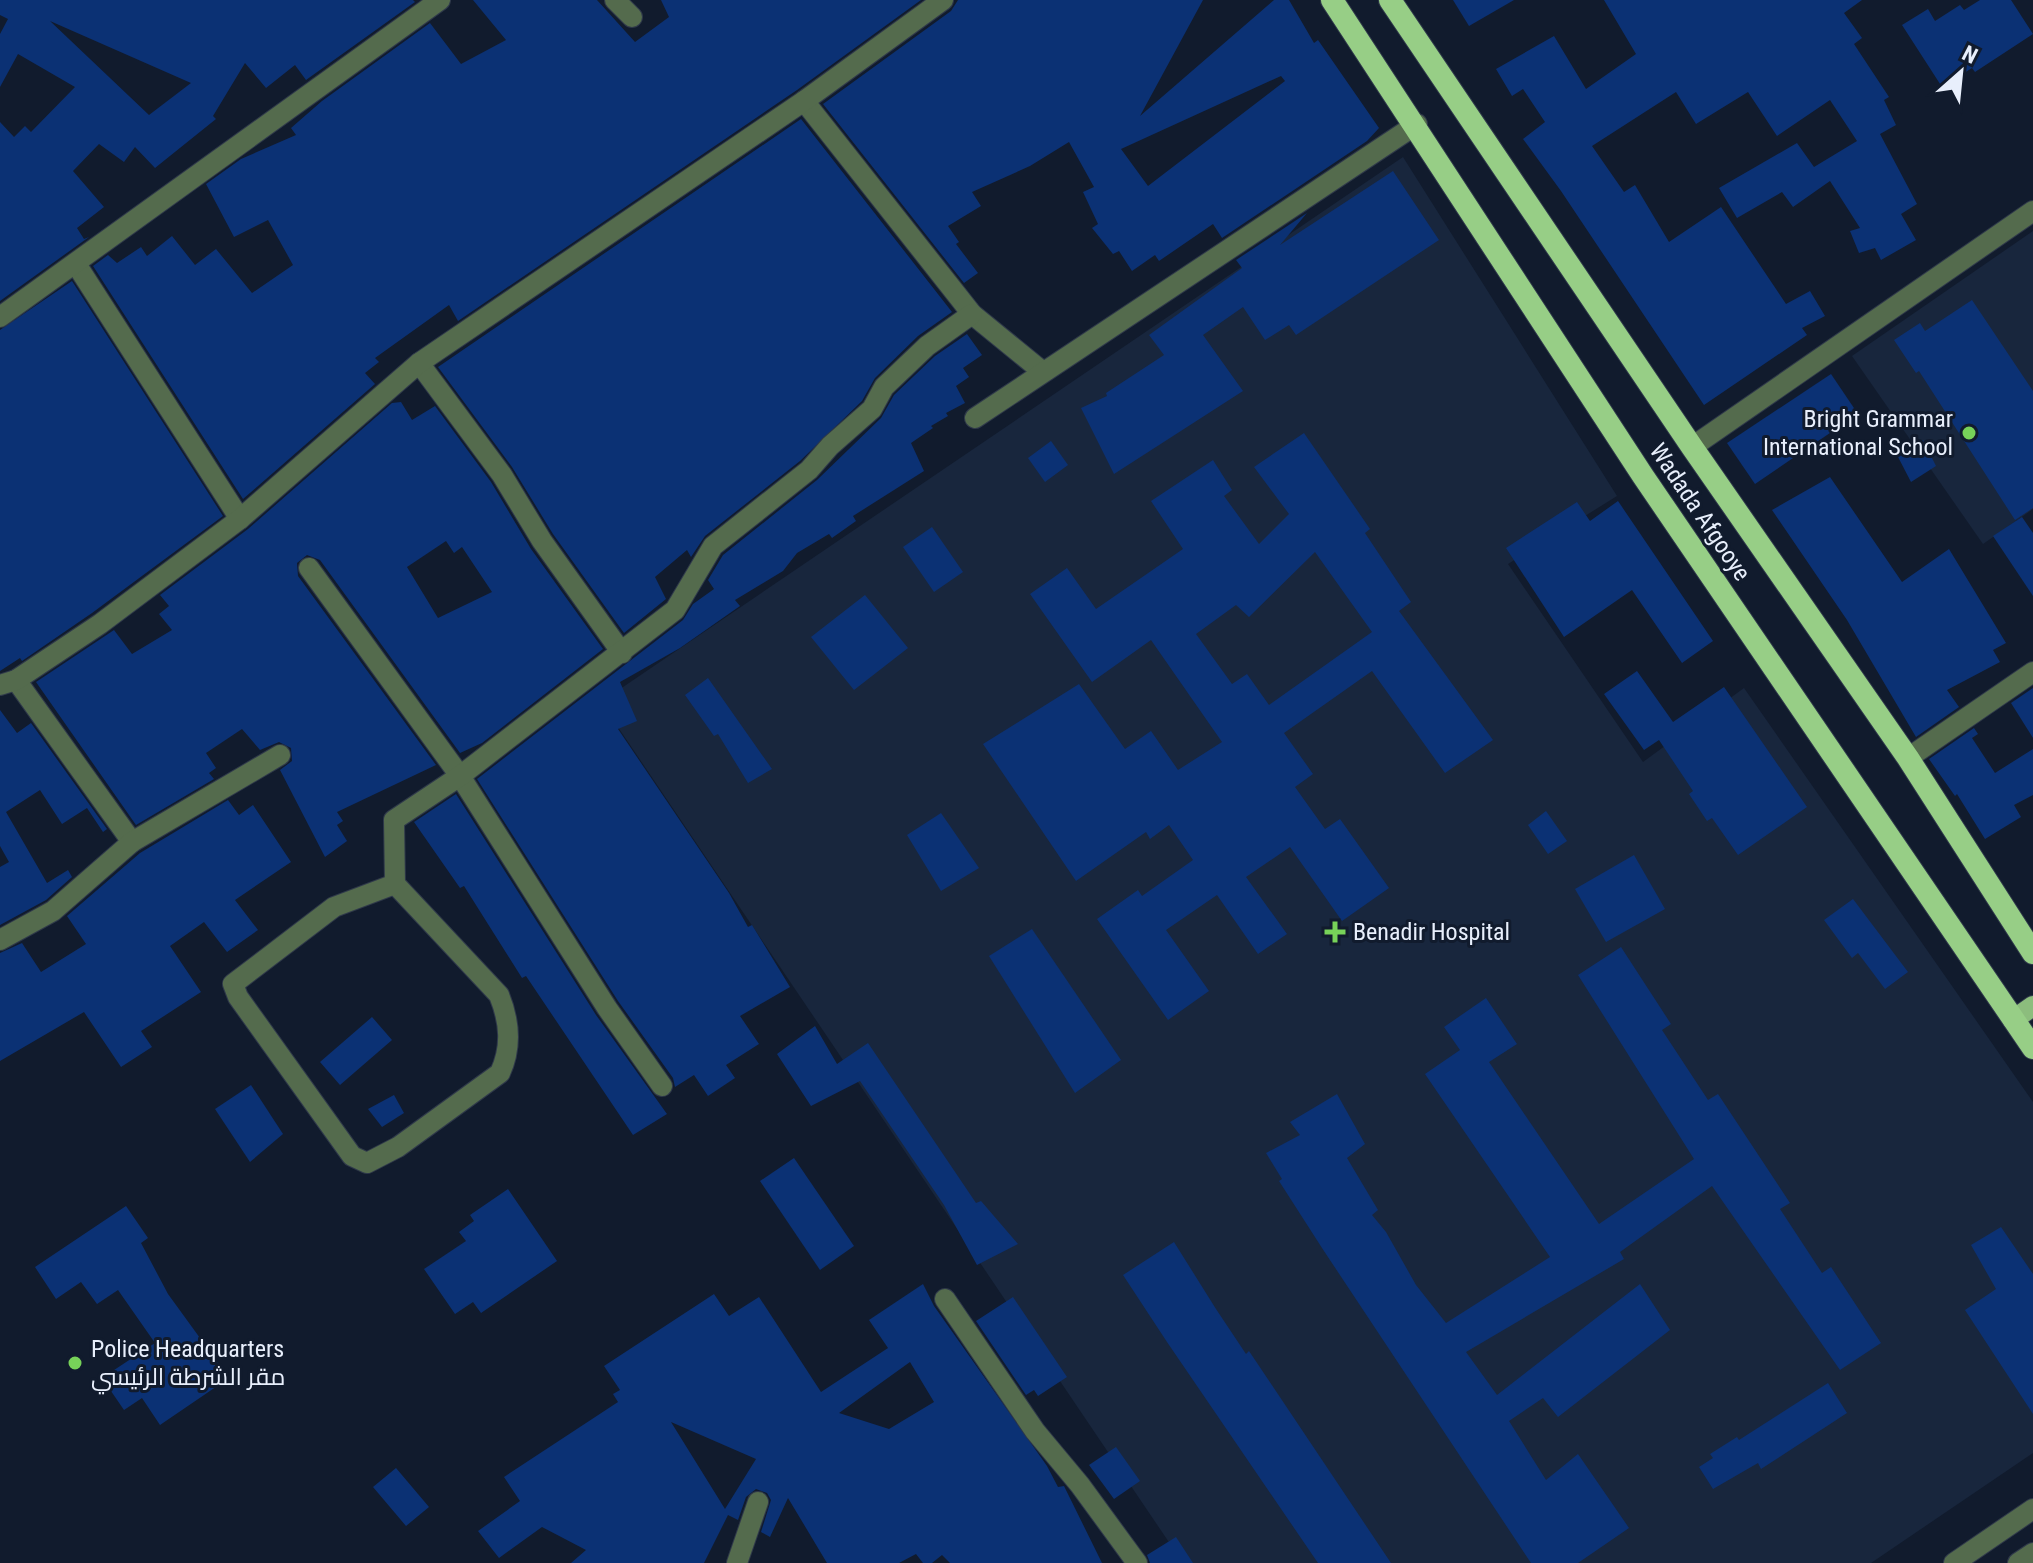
<svg xmlns="http://www.w3.org/2000/svg" width="2033" height="1563" viewBox="0 0 2033 1563" font-family="'Roboto Condensed',Cairo,sans-serif">
<style>
.built{fill:#18263d}
.building{fill:#0b3174;fill-rule:evenodd}
.lines{fill:none;stroke-linecap:round;stroke-linejoin:round}
.minor-casing{stroke:#2f394a;stroke-width:22}
.tertiary-casing{stroke:#2f394a;stroke-width:22}
.primary-casing{stroke:#2f394a;stroke-width:22}
.trunk-casing{stroke:#2f394a;stroke-width:24}
.minor{stroke:#546b4d;stroke-width:20}
.tertiary{stroke:#546b4d;stroke-width:20}
.primary{stroke:#8cbd7d;stroke-width:20}
.trunk{stroke:#97ce86;stroke-width:22}
.poi-dot{fill:#77d259;stroke:#111b2d;stroke-width:3}
.labels{text-anchor:middle;dominant-baseline:central;stroke-width:6;stroke-linejoin:round;paint-order:stroke}
.poi-label{font-size:24px;fill:#e8effc;stroke:#111b2d;text-anchor:start}
.street-label{font-size:24px;fill:#e8effc;stroke:#111b2d}
</style>
<rect width="100%" height="100%" fill="#111b2d"/>
<!-- built -->
<g class="built">
<polygon points="1403,157 1617,496 1508,564 1643,762 1744,688 2033,1102 2033,1453 1871,1563 1183,1563 601,702"/>
<polygon points="2033,231 2033,509 1983,544 1852,356"/>
</g>
<!-- building -->
<g class="building">
<path d="M0,0h413l2,2 -109,78 -11,-15 -29,23 -21,-25 -32,53 3,3 -61,49 -20,-21 -11,15 -25,-18 -26,27 31,36 -27,21 7,11 5,-2 -89,64v-179l14,15 11,-11 6,6 44,-45 -57,-33 -18,33v-53l8,-15 -8,-4zM50,21l141,62 -42,32z"/>
<polygon points="473,0 597,0 635,42 669,17 661,0 921,0 797,90 458,321 449,305 375,358 379,362 365,373 375,384 243,499 93,266 108,255 117,263 141,247 147,256 172,236 195,265 216,249 252,293 293,265 268,220 234,237 206,184 241,159 296,135 291,128 322,101 430,23 461,64 506,40"/>
<path d="M958,0h245l-63,116 134,-116h15l25,43 4,-3 61,88 -12,13 -145,97 -9,-14 -54,37 -4,-6 -23,16 -13,-20 -6,3 -21,-26 6,-4 -15,-32 11,-5 -25,-45 -39,24 -58,26 9,14 -33,20 11,16 -3,2 22,29 -14,10 -141,-179 128,-93zM1281,76l4,5 -137,105 -27,-37z"/>
<polygon points="1453,0 1514,0 1469,26"/>
<polygon points="1604,0 1862,0 1844,13 1862,38 1854,44 1889,97 1884,100 1896,125 1880,134 1917,204 1901,214 1916,240 1881,260 1875,248 1859,253 1850,231 1860,228 1830,181 1793,207 1782,192 1737,218 1719,188 1797,143 1814,167 1857,141 1830,100 1777,136 1748,92 1696,124 1676,92 1592,146 1624,192 1635,185 1669,242 1721,207 1786,304 1810,291 1825,316 1802,328 1807,335 1704,405 1561,191 1523,139 1545,122 1523,89 1512,96 1496,69 1554,36 1586,89 1636,54"/>
<polygon points="1980,0 2011,0 2033,34 1975,72 1972,68 1942,87 1902,25 1928,9 1935,21 1960,5 1964,10"/>
<polygon points="801,119 952,312 918,336 875,378 862,401 800,461 705,536 691,557 687,550 655,577 666,599 624,633 553,534 512,467 438,367"/>
<polygon points="1393,171 1439,240 1296,335 1289,325 1265,340 1243,307 1203,335 1243,391 1114,474 1081,408 1107,396 1106,393 1164,355 1149,335 1242,268 1236,260 1307,213 1280,245"/>
<polygon points="72,281 223,516 92,613 22,661 20,658 0,671 0,330"/>
<polygon points="1972,300 2033,391 2033,508 2015,520 1919,371 1916,373 1894,340 1920,323 1925,331"/>
<polygon points="967,334 982,355 963,368 969,377 956,386 965,403 946,413 948,416 931,426 933,428 911,443 924,471 853,516 856,521 832,538 829,534 797,553 783,571 735,600 740,606 680,648 620,682 637,721 618,729 729,893 748,927 752,925 790,987 740,1016 759,1044 726,1065 735,1078 708,1096 694,1075 675,1087 673,1078 618,1001 477,779 683,620 693,604 714,589 708,580 723,555 817,480 881,418 894,395 935,356"/>
<polygon points="1831,374 1858,414 1755,484 1727,443"/>
<path d="M401,402l11,18 23,-14 56,76 40,67 72,100 -121,94 -22,10 -140,-193 -13,-5 -10,8 1,13 138,189 -99,47 6,9 -6,4 10,16 -22,16 -45,-87 12,-9 -1,-13 -12,-6 -19,8 -18,-21 -36,24 10,15 -7,5 5,6 -78,46 -100,-143 78,-52 18,24 40,-24 -13,-16 10,-8 -9,-11 88,-66 144,-126zM446,541l8,12 8,-6 30,45 -54,26 -31,-51z"/>
<path d="M1304,433l66,96 -5,4 46,69 -12,9 94,129 -48,33 -73,-102 -88,62 29,41 -18,13 30,42 15,-10 49,69 -47,33 -52,-74 -44,30 41,57 -29,20 -41,-59 -51,35 43,61 -41,29 -71,-101 41,-29 4,6 51,-36 -24,-35 -19,14 -4,-7 -70,49 -93,-137 96,-60 46,65 26,-18 27,39 44,-28 -71,-102 -59,42 -62,-88 37,-26 29,41 87,-60 -32,-48 62,-41 19,30 -8,6 35,48 30,-30 -35,-47zM1315,552l57,80 -103,73 -22,-31 -15,10 -36,-50 40,-29 13,12z"/>
<polygon points="1923,440 1936,466 1911,482 1897,455"/>
<polygon points="1051,441 1068,465 1045,482 1028,458"/>
<polygon points="1830,477 1902,582 1949,549 2006,643 1993,650 2000,662 1947,690 1959,707 1916,737 1847,620 1772,510"/>
<polygon points="1618,501 1713,641 1682,663 1632,590 1564,637 1506,548 1577,502 1590,521"/>
<polygon points="2022,517 2033,533 2033,596 1993,536"/>
<polygon points="932,527 963,572 934,592 903,547"/>
<polygon points="865,595 908,648 854,690 811,637"/>
<polygon points="1637,671 1673,722 1724,687 1807,807 1738,855 1712,818 1707,821 1689,794 1693,791 1659,740 1644,750 1604,694"/>
<polygon points="708,678 772,769 748,783 718,734 714,736 685,695"/>
<polygon points="2033,688 2033,738 2011,703"/>
<polygon points="0,710 17,733 31,723 107,829 103,832 87,808 62,824 40,790 6,812 47,883 68,870 72,877 46,900 0,925 0,867 9,862 0,846"/>
<polygon points="1974,728 1978,734 1972,738 1995,773 2033,749 2033,795 2014,805 2021,817 1985,839 1957,794 1955,796 1929,759"/>
<polygon points="456,794 596,1015 667,1114 633,1135 526,976 522,978 464,886 460,888 414,822"/>
<polygon points="228,800 239,815 253,805 291,862 235,900 258,930 227,952 204,922 170,946 201,992 141,1031 152,1047 121,1067 84,1012 0,1061 0,953 22,943 41,972 86,944 67,916 140,853"/>
<polygon points="1546,811 1567,841 1548,854 1528,825"/>
<polygon points="941,813 979,868 941,891 907,835"/>
<polygon points="1634,855 1665,909 1606,942 1575,889"/>
<polygon points="1853,899 1908,972 1885,989 1858,953 1852,958 1824,920"/>
<polygon points="1032,929 1121,1060 1075,1093 989,956"/>
<polygon points="1621,947 1671,1024 1662,1030 1708,1100 1718,1094 1790,1203 1780,1209 1822,1273 1831,1267 1881,1343 1840,1370 1712,1186 1620,1252 1624,1259 1466,1352 1497,1395 1640,1284 1670,1330 1558,1417 1543,1398 1509,1421 1546,1480 1578,1454 1629,1528 1578,1563 1531,1563 1322,1248 1279,1181 1282,1179 1266,1153 1300,1135 1290,1122 1337,1094 1365,1144 1347,1158 1378,1210 1372,1215 1386,1232 1416,1285 1446,1323 1550,1257 1425,1074 1460,1050 1444,1027 1486,998 1517,1044 1489,1062 1599,1224 1694,1159 1578,975"/>
<polygon points="372,1017 392,1040 340,1085 320,1062"/>
<polygon points="815,1026 837,1064 868,1043 976,1203 981,1201 1018,1244 977,1265 944,1205 860,1081 811,1106 777,1054"/>
<polygon points="251,1085 283,1134 250,1162 215,1109"/>
<polygon points="394,1095 404,1113 382,1127 368,1109"/>
<polygon points="794,1158 854,1246 820,1270 760,1181"/>
<polygon points="508,1189 557,1261 481,1313 473,1302 455,1314 424,1269 466,1241 459,1232 474,1221 470,1215"/>
<polygon points="126,1206 148,1238 141,1243 168,1294 229,1378 160,1425 142,1398 124,1410 102,1378 155,1343 118,1290 97,1304 81,1282 56,1299 35,1267"/>
<polygon points="2001,1227 2033,1274 2033,1414 1965,1310 1996,1289 1971,1245"/>
<polygon points="1174,1242 1216,1309 1246,1354 1249,1351 1391,1563 1318,1563 1167,1342 1123,1275"/>
<path d="M923,1284l11,22 113,160 11,21 6,-1 38,77h-152l-8,-8 -10,8h-9l-7,-9 -17,9h-72l-39,-65 -18,39 -9,-5 10,-32 -4,-7 -11,-4 -10,8 -8,23 -10,-5 -24,48h-133l15,-13 -44,-23 -43,31 -21,-27 42,-30 -16,-24 114,-75 -5,-8 7,-4 -16,-24 110,-72 15,22 30,-19 62,95 67,-44 -19,-28zM910,1362l24,40 -45,27 -50,-16zM671,1422l85,37 -31,50z"/>
<polygon points="1013,1297 1067,1377 1038,1396 1034,1390 1026,1395 976,1321"/>
<polygon points="1828,1383 1847,1413 1761,1469 1758,1463 1713,1489 1699,1467 1713,1458 1710,1454 1737,1437 1739,1440"/>
<polygon points="1116,1447 1140,1481 1114,1499 1089,1465"/>
<polygon points="396,1468 429,1507 406,1526 373,1487"/>
<polygon points="1176,1537 1193,1563 1150,1563 1147,1555"/>
</g>
<g class="lines">
<!-- minor casing -->
<g class="minor-casing">
<g id="minor">
<polyline points="615,0 632,17"/>
<polyline points="804,101 972,314 1043,372"/>
<polyline points="76,264 240,519"/>
<polyline points="419,363 502,475 542,541 622,653"/>
<polyline points="975,418 1417,124"/>
<polyline points="1692,447 2033,211"/>
<polyline points="309,568 460,776 607,1008 662,1086"/>
<polyline points="16,680 132,842"/>
<polyline points="0,685 16,680 100,624 240,519 419,363 804,101 943,0"/>
<polyline points="1908,758 2033,672"/>
<path d="M395,884l-61,23 -101,77 5,13 114,159 15,7 31,-16 102,-74c12,-26 10,-51 -1,-78l-104,-111 -1,-64 66,-44 215,-166 38,-64 96,-76 21,-24 42,-37 12,-22 43,-41 45,-32"/>
<polyline points="0,940 53,911 132,842 280,755"/>
<polyline points="945,1299 1035,1431 1080,1485 1137,1563"/>
<polyline points="737,1563 758,1502"/>
</g>
</g>
<!-- tertiary casing -->
<g class="tertiary-casing">
<g id="tertiary">
<polyline points="0,317 440,0"/>
<polyline points="1954,1563 2033,1509"/>
<polyline points="2018,1563 2033,1553"/>
</g>
</g>
<!-- primary casing -->
<g class="primary-casing">
<polyline id="primary" points="2013,1020 2033,1006"/>
</g>
<!-- trunk casing -->
<g class="trunk-casing">
<g id="trunk">
<polyline points="1332,0 1643,476 2033,1048"/>
<polyline points="1390,0 1692,447 1908,758 2033,953"/>
</g>
</g>
<!-- minor -->
<use href="#minor" class="minor"/>
<!-- tertiary -->
<use href="#tertiary" class="tertiary"/>
<!-- primary -->
<use href="#primary" class="primary"/>
<!-- trunk -->
<use href="#trunk" class="trunk"/>
</g>
<!-- markers -->
<g class="poi-dot">
<circle cx="1969" cy="433" r="8"/>
<path d="M1331 920h8v8h8v8h-8v8h-8v-8h-8v-8h8z"/>
<circle cx="75" cy="1363" r="8"/>
</g>
<g class="labels">
<!-- poi labels -->
<g class="poi-label">
<text x="1953" y="419" text-anchor="end">Bright Grammar<tspan x="1953" dy="28">International School</tspan></text>
<text x="1353" y="932">Benadir Hospital</text>
<text x="91" y="1349">Police Headquarters<tspan x="91" dy="28">مقر الشرطة الرئيسي</tspan></text>
</g>
<!-- street labels -->
<g class="street-label">
<text transform="translate(1700 512) rotate(56)">Wadada Afgooye</text>
</g>
</g>
<!-- north arrow -->
<g transform="translate(1961 72) rotate(27)" stroke="#111b2d" stroke-width="6" paint-order="stroke">
<path d="M0-6L14 30L0 20L-14 30Z" fill="#e8effc"/>
<text y="-12" font-size="22" font-weight="bold" text-anchor="middle" fill="#e8effc">N</text>
</g>
</svg>
